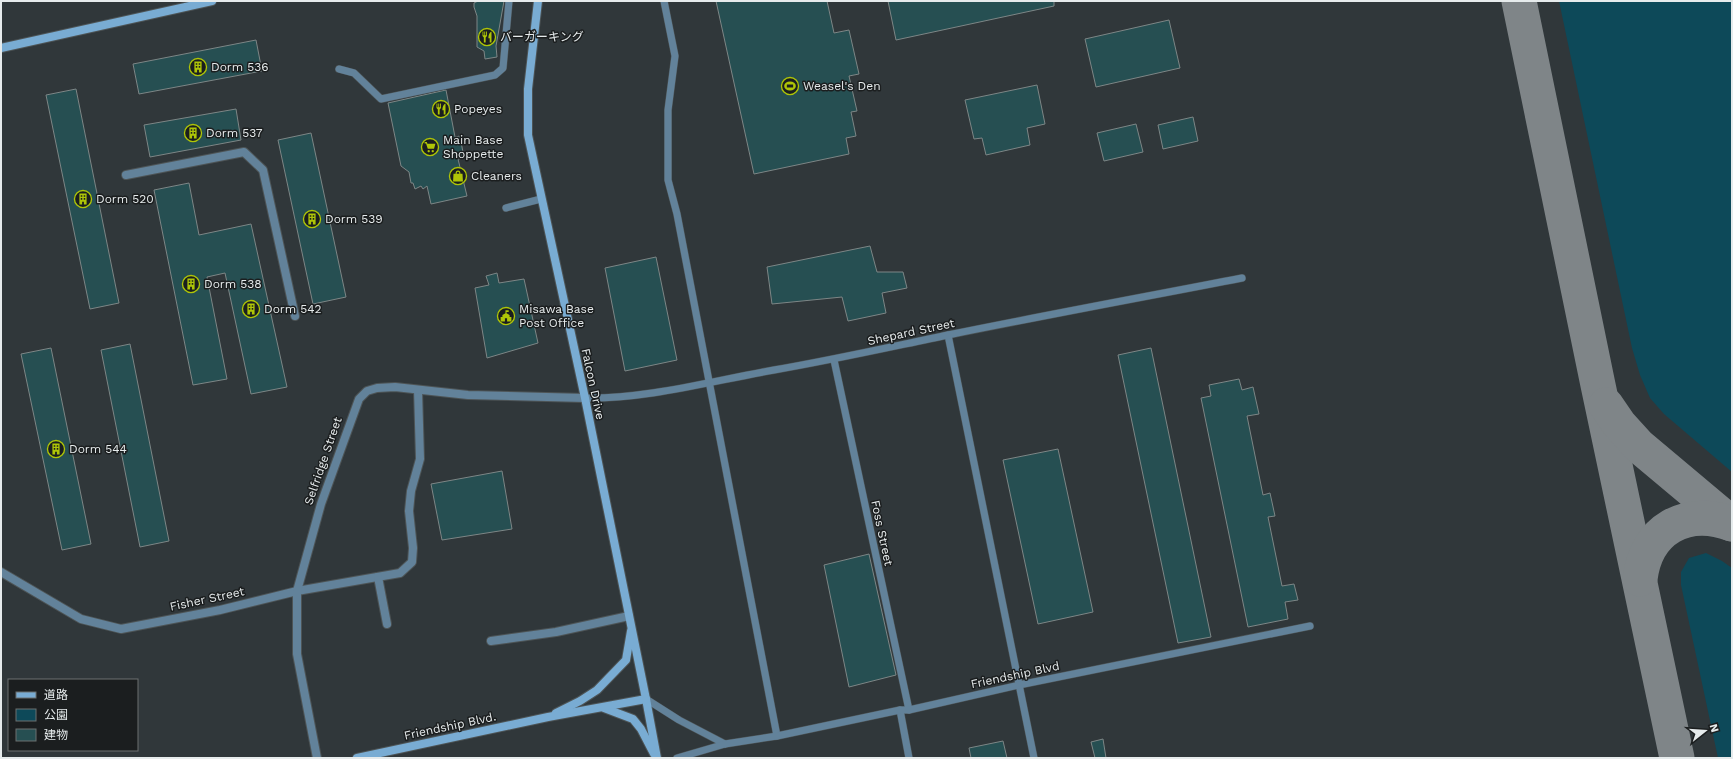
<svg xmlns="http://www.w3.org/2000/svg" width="1733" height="759" viewBox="0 0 1733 759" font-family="'Work Sans','Noto Sans JP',sans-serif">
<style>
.green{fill:#0d4959}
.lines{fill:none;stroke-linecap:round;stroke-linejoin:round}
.taxiway{stroke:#7f8588;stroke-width:35}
.building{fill:#264f52;stroke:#7d8686}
.lane-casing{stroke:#4d5456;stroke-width:8}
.street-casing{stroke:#4d5456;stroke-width:10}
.secondary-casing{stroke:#4d5456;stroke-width:10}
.lane{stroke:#62829a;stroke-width:7}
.street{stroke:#62829a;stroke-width:8}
.secondary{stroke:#79acd3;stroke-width:8}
.labels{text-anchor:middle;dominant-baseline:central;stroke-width:3;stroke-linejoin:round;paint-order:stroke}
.poi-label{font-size:12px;fill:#e6ebec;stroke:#1b1e1f;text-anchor:start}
.street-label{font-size:12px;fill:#e6ebec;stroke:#1b1e1f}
</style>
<rect width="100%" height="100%" fill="#30373a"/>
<!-- green -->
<g class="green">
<polygon points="1559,1 1732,1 1732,472 1664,414 1650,398 1640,375 1632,348"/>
<polygon points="1706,553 1722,561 1732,568 1732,758 1718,758 1681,585 1681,572 1689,558"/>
</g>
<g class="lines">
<!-- taxiway -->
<g class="taxiway">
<polyline points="1519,1 1598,385 1677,758"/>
<polyline points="1606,405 1619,424 1639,446 1732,524"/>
<path d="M1640,579c6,-50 46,-72 92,-55"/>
</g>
</g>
<!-- building -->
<g class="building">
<polygon points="478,1 504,1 496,46 497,57 485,59 484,51 477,47 477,16 474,7 474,3"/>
<polygon points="716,1 827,1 834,33 849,30 859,74 849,76 857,111 851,112 856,136 846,138 849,154 754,174"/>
<polygon points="888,1 1054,1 1054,6 896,40"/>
<polygon points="1169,20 1180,68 1096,87 1085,39"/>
<polygon points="256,40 262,71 139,94 133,64"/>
<polygon points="1037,85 1045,124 1027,128 1030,145 986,155 982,138 974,139 965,100"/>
<polygon points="76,89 119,303 90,309 46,95"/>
<polygon points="446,90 455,137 460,136 464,158 458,159 467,196 431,204 427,186 423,189 421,186 415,189 413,183 411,183 409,172 401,166 388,103"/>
<polygon points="236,109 241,140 150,157 144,125"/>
<polygon points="1193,117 1198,141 1163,149 1158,125"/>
<polygon points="1136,124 1143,152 1104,161 1097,133"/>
<polygon points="311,133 346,297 313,304 278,140"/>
<polygon points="189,183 199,235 251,224 287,387 251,394 225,273 207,277 227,379 193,385 154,190"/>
<polygon points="870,246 877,272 903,272 907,288 882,293 886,313 848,321 842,297 772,304 767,267"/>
<polygon points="656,257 677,360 625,371 605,268"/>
<polygon points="497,273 499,283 524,279 538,343 487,358 475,288 489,285 486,276"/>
<polygon points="130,344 169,541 140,547 101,350"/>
<polygon points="51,348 91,544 62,550 21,354"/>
<polygon points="1151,348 1211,637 1178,643 1118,355"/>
<polygon points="1239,379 1242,390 1253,387 1259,414 1247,416 1263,495 1270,493 1275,516 1268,517 1282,586 1294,584 1298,600 1285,602 1288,619 1248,627 1201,398 1211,396 1209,385"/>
<polygon points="1058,449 1093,612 1038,624 1003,460"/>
<polygon points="502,471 512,529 442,540 431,484"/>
<polygon points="869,554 896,675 849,687 824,565"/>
<polygon points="1103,739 1106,758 1095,758 1091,742"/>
<polygon points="1003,741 1007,758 971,758 969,748"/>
</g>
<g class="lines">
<!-- lane casing -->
<g class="lane-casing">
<g id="lane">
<polyline points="664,1 675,56 668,110 668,180 677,214 777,736"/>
<polyline points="339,69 354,73 381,99 495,75 503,68 509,1"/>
<polyline points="506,208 541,199"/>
<polyline points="948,335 1034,758"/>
<polyline points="834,360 909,710"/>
<path d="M585,398c63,1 126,-17 189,-28 58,-10 116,-23 174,-35 98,-20 196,-38 294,-57"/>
<polyline points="646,699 679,720 725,744"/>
<polyline points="900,710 909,758"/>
<polyline points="677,758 725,744 777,736 900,710 909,710 1019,685 1310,626"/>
</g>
</g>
<!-- street casing -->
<g class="street-casing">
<g id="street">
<polyline points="126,175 244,152 263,170 295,316"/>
<polyline points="1,572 81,619 121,629 220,610 297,591 400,573 412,562 413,548 409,511 411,491 420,459 418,390"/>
<polyline points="378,577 387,624"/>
<polyline points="491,641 556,632 629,616"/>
<polyline points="317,758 297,654 297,591 321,504 359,399 367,391 377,388 395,387 468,395 585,398"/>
</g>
</g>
<!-- secondary casing -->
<g class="secondary-casing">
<g id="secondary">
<polyline points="538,1 528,89 528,135 585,398 646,699 657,758"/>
<polyline points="1,48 212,1"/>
<polyline points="604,708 633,719 641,729 654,754"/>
<polyline points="556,713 580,701 597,690 626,660 631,631"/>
<polyline points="357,758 548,717 646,699"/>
</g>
</g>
<!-- lane -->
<use href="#lane" class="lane"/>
<!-- street -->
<use href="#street" class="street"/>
<!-- secondary -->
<use href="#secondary" class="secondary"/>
</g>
<!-- icons -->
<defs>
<g id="restaurant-ring" transform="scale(0.9)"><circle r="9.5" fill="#1b1e1f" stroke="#afc507" stroke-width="1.5"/><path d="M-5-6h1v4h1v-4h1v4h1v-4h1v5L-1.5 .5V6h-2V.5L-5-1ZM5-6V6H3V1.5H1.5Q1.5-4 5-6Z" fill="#afc507"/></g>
<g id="building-ring" transform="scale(0.9)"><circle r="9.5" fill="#1b1e1f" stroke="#afc507" stroke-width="1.5"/><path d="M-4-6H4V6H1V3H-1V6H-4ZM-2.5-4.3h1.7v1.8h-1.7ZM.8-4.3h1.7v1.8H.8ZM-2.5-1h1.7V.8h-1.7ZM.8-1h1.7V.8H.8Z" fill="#afc507"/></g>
<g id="stadium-ring" transform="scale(0.9)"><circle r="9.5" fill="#1b1e1f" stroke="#afc507" stroke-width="1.5"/><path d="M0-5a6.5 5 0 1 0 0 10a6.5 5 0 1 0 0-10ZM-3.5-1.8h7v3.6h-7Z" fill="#afc507"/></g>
<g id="supermarket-ring" transform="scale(0.9)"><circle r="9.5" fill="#1b1e1f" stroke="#afc507" stroke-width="1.5"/><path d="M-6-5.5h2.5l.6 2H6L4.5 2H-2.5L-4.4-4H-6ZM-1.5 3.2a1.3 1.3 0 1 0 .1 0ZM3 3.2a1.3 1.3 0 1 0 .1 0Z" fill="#afc507"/></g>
<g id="shop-ring" transform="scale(0.9)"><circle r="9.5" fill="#1b1e1f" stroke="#afc507" stroke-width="1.5"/><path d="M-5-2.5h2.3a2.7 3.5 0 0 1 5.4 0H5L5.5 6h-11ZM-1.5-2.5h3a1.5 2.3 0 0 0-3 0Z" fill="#afc507"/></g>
<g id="civic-ring" transform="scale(0.9)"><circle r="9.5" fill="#1b1e1f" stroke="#afc507" stroke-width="1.5"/><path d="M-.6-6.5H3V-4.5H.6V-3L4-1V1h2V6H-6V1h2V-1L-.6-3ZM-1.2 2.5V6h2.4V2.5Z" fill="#afc507"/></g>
</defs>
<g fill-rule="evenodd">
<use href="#restaurant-ring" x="487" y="37"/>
<use href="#building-ring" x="198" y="67"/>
<use href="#stadium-ring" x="790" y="86"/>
<use href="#restaurant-ring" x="441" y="109"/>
<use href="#building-ring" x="193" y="133"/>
<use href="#supermarket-ring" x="430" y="147"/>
<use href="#shop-ring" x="458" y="176"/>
<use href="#building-ring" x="83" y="199"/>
<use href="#building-ring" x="312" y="219"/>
<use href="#building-ring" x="191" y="284"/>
<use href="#building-ring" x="251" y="309"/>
<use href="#civic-ring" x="506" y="316"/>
<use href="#building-ring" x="56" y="449"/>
</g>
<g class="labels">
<!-- poi labels -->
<g class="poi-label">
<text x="500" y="37">バーガーキング</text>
<text x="211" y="67">Dorm 536</text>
<text x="803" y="86">Weasel's Den</text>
<text x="454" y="109">Popeyes</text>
<text x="206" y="133">Dorm 537</text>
<text x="443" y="140">Main Base<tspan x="443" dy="14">Shoppette</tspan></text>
<text x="471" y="176">Cleaners</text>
<text x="96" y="199">Dorm 520</text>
<text x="325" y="219">Dorm 539</text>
<text x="204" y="284">Dorm 538</text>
<text x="264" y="309">Dorm 542</text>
<text x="519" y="309">Misawa Base<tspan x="519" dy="14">Post Office</tspan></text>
<text x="69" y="449">Dorm 544</text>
</g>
<!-- street labels -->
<g class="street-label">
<text transform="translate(911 332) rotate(-12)">Shepard Street</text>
<text transform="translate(593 384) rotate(78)">Falcon Drive</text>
<text transform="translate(323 461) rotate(-71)">Selfridge Street</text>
<text transform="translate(882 533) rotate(78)">Foss Street</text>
<text transform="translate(207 599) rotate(-12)">Fisher Street</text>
<text transform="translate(1015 675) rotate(-12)">Friendship Blvd</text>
<text transform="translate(450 726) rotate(-12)">Friendship Blvd.</text>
</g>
</g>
<!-- border -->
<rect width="1733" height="759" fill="none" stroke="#e6ebec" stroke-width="4"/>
<!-- legend -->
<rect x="8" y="679" width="130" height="72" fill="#1b1e1f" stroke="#6c7071"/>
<rect x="16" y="692" width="20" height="6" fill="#79acd3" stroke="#6c7071"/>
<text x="44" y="699" font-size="12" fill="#e6ebec">道路</text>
<rect x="16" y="709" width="20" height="12" fill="#0d4959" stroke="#6c7071"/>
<text x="44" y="719" font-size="12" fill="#e6ebec">公園</text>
<rect x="16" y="729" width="20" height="12" fill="#264f52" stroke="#6c7071"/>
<text x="44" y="739" font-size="12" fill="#e6ebec">建物</text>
<!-- north arrow -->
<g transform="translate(1705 731) rotate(73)" stroke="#1b1e1f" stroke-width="3" paint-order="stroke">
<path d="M0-3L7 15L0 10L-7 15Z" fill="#e6ebec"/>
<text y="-6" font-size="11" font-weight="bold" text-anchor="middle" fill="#e6ebec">N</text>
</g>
</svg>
